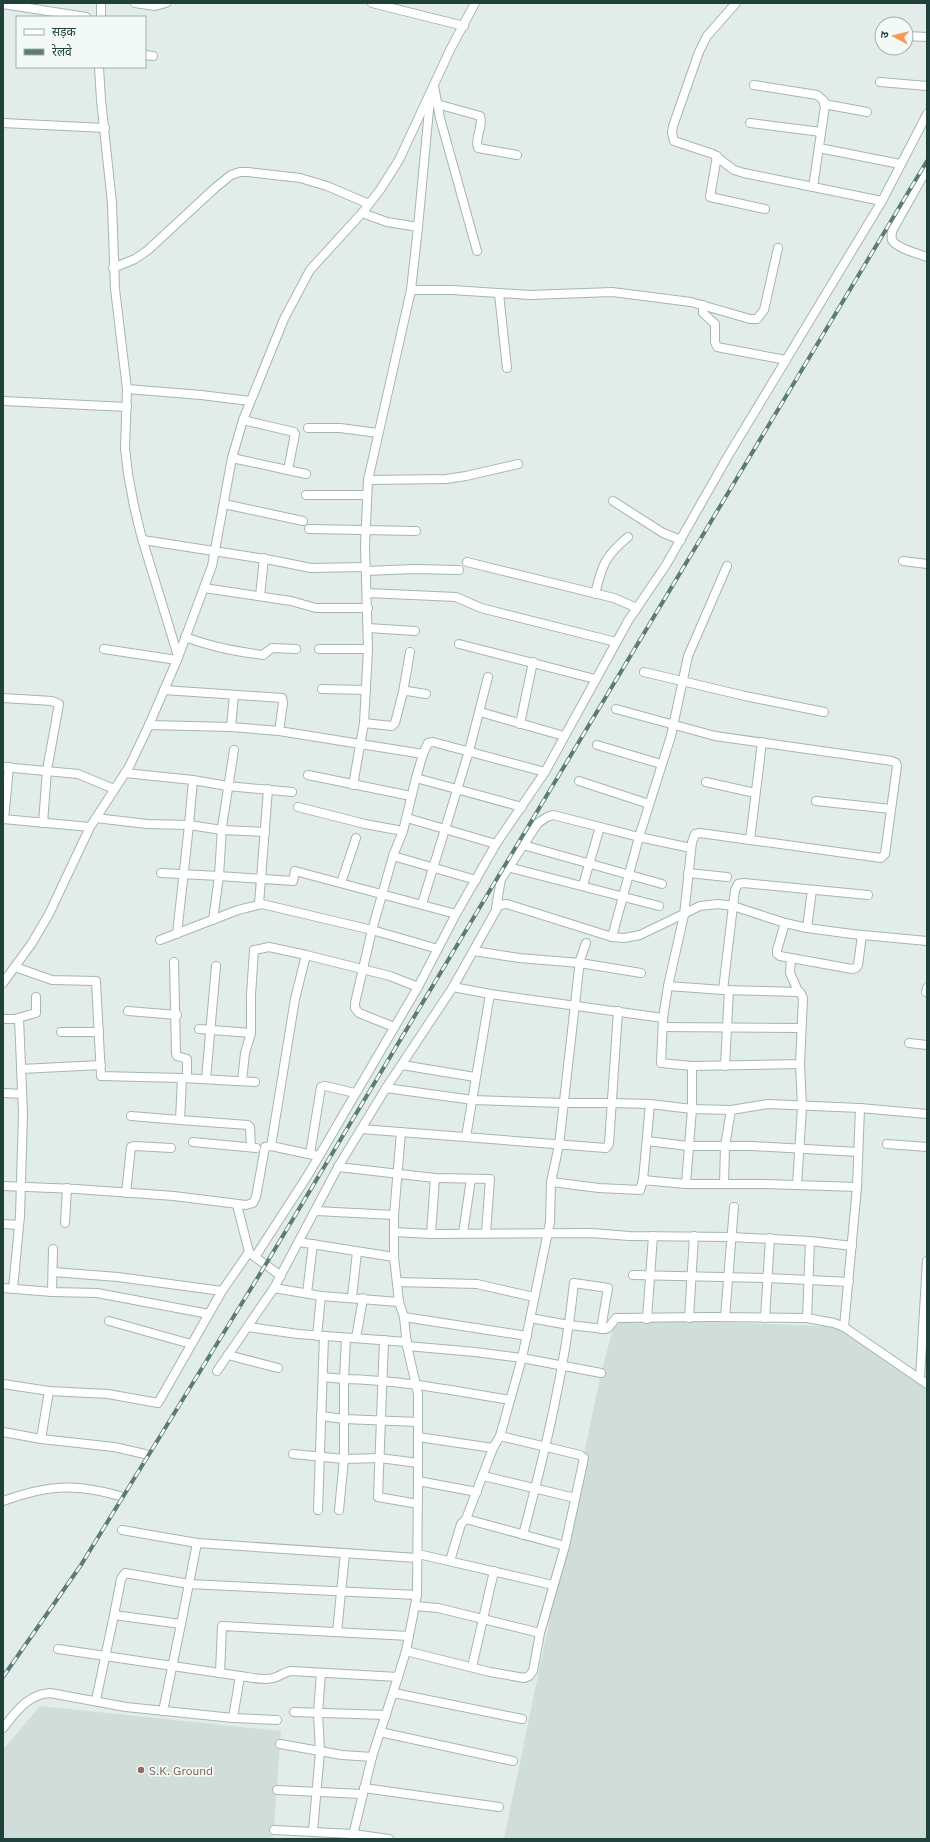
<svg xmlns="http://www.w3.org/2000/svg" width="930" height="1842" viewBox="0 0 930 1842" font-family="'IBM Plex Sans','Noto Sans Devanagari',sans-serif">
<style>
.built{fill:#d0ddd9}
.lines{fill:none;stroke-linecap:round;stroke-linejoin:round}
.minor-casing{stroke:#a4b6b2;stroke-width:10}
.minor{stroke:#fff;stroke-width:8}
.rail-casing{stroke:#5b7b77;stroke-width:4}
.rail{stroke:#f3f9f7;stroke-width:2.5;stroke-dasharray:8;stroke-linecap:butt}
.education-dot{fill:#8d6e63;stroke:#f3f9f7;stroke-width:1.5}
.labels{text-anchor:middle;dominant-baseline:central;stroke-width:3.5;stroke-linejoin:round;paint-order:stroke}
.education-label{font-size:12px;fill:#785e54;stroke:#f3f9f7;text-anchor:start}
</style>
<rect width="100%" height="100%" fill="#e2edea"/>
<!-- built -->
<g class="built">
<polygon points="616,1318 844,1327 927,1386 927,1839 504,1839 601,1373"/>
<polygon points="40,1706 281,1731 273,1839 3,1839 3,1750"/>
</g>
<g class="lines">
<!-- minor casing -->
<g class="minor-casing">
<g id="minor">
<polyline points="101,3 101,17"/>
<polyline points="135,3 155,6 166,3"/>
<polyline points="372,3 464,26"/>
<polyline points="736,3 707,36 699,52 673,126 672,133 674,141 713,154 734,170 744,173 882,201"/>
<polyline points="3,4 86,17"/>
<polyline points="906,36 927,37"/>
<polyline points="145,55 153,56"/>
<polyline points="99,67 101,100 112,203 115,289 127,389 125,448 128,474 134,506 141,535 178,656"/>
<polyline points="880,82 927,86"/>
<polyline points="754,85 817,95 824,101 825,106 813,187"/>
<polyline points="434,86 440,118 477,251"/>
<path d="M437,104l43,12c4,10 -6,22 -2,32l39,7"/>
<polyline points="824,104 867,112"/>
<polyline points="3,123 105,128"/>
<polyline points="750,123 821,132"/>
<polyline points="819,148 900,164"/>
<polyline points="717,156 710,197 765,209"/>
<path d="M927,169l-35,62c0,3 -1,6 0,9 4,8 27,14 35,17"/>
<polyline points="362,213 387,222 418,227"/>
<polyline points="113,268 135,259 148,250 215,188 231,175 240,172 248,172 300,178 327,186 369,204"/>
<polyline points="411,290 452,290 530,295 612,292 691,302 750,319 757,319 764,310 778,248"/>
<polyline points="499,294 507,368"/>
<polyline points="703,305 703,313 715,324 715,342 717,347 786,360"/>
<polyline points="127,389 201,395 250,401"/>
<polyline points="3,401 127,407"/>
<polyline points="243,420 294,432 295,434 288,470"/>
<polyline points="308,428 340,428 378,433"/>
<polyline points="232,458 306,474"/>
<polyline points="368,480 446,479 466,476 518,464"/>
<polyline points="306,495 366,495"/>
<polyline points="613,501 663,533 681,540"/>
<polyline points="224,504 303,521"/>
<polyline points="309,529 416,531"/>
<polyline points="143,540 271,560 311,568 365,567"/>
<polyline points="903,561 927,564"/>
<polyline points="467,562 614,598 637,608"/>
<polyline points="366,571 414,569 459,570"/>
<polyline points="204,588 291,601 316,608 368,608"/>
<polyline points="367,593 456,597 481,608 616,642"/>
<path d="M595,594c7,-29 10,-38 33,-57"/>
<polyline points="260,596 264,558"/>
<polyline points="368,628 415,631"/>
<path d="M185,637c28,10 48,14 78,18l9,-7 24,1"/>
<polyline points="459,644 595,679"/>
<polyline points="104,649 177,660"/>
<polyline points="319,649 368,649"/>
<polyline points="644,672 745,696 824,712"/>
<polyline points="322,689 366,690"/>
<polyline points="164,690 282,698 283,703 279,731"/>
<polyline points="403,692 410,652"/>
<polyline points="3,698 52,701 59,704 47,770 43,823"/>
<polyline points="616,709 715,736 892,761 896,763 897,766 885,854 881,858 700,833 695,834 692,842 684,915 668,986 663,1018"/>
<polyline points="480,712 564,736"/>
<polyline points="364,723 392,726 395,723 403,692 407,691 426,694"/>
<polyline points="520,724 533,662"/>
<polyline points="149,725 231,727 279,731 423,754 416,778 403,831 393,856 372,930 355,1003 355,1008 359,1013 394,1027"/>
<polyline points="231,727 234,695"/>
<polyline points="597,745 661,764"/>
<polyline points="234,750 222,827 219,876 293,881 295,871 456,914"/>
<polyline points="423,754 428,743 433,742 545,772"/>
<polyline points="3,767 78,774 114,789"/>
<polyline points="125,773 193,780 189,825 177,934"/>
<polyline points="308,775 411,796"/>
<polyline points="416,778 522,807"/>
<polyline points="193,780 227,786 292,792"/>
<polyline points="579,781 649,804"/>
<polyline points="706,782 755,793"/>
<polyline points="353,785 364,723 368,649 365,546 368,480 411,290 418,227 430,99"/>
<polyline points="816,801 891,809"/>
<polyline points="298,807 365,824 403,831"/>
<polyline points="96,818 147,824 189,825 222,830 265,832"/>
<polyline points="407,818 496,844"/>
<polyline points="3,819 90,827"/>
<polyline points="4,819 9,767"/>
<polyline points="750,840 762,742"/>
<polyline points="523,845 662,884"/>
<polyline points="393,856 476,880"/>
<polyline points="508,867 659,906"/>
<polyline points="161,873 219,876 213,920"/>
<polyline points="688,873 727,877"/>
<polyline points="341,883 356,838"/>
<polyline points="583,885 600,827"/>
<polyline points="259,904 268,789"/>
<polyline points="422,904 469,751 488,677"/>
<polyline points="496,908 501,879 538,823 547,817 553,815 565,818 639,837 691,848"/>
<polyline points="785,923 777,950 777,954 780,956 852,969 856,968 858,965 862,935"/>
<polyline points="807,928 812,890"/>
<polyline points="612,937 639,837 671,736 688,656 727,566"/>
<polyline points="160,940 238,910 262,904 372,930 438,949"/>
<polyline points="474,951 519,958 580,963 641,973"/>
<polyline points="791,959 790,973 798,991"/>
<polyline points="174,962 176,1053 177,1056 187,1059 187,1078"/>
<polyline points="15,967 52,980 96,981 101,1076 182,1078 180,1120 248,1125 250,1127 251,1147"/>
<polyline points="3,983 32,943 49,914 90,827 129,767 149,725 177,660 212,566 232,458 243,420 284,319 310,270 362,213 380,190 399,160 450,50 475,3"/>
<polyline points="453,987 490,994 663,1018 661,1063 692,1066 800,1064 803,998 800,992 723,990 668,986"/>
<polyline points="723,990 733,906 735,890 738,884 744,883 868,895"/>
<polyline points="926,992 927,988"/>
<polyline points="128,1011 177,1015"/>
<polyline points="3,1019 14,1019 36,1013 36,997"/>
<polyline points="663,1027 800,1028"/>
<polyline points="199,1029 251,1033"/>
<polyline points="61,1032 99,1032"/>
<polyline points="909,1043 927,1045"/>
<polyline points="402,1065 475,1077"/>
<polyline points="725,1066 729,990"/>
<polyline points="21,1069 101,1065"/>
<polyline points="182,1078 255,1082"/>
<polyline points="206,1079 216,966"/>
<polyline points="242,1081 245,1053 251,1033 251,995 254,950 269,947 306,955 390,976 418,987"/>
<polyline points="386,1088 473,1100 563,1103 611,1103 650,1104 692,1109 731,1110 768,1104 860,1108 927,1114"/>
<polyline points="3,1093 22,1094"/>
<polyline points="131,1116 180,1120"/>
<polyline points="361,1129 606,1148 609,1144 618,1011"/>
<polyline points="466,1137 490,994"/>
<polyline points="647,1141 688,1146 752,1146 858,1152"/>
<polyline points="193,1142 256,1148"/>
<polyline points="887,1144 927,1147"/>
<polyline points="271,1146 295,999 306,955"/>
<polyline points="310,1154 321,1087 325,1086 355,1093"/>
<polyline points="338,1167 435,1178 490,1179 486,1233"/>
<polyline points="643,1180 650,1104"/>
<polyline points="551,1182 599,1188 640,1190 643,1180 686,1184 765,1184 857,1187"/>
<polyline points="686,1184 692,1109 692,1066"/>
<polyline points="724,1184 725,1146 731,1110"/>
<polyline points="797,1185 802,1107 800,1064"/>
<polyline points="3,1186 76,1189 174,1196 246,1205 253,1203 256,1197 265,1147 271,1146 318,1156"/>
<polyline points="126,1193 131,1147 135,1146 171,1148"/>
<polyline points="316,1211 394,1215"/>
<polyline points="65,1223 67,1188"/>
<polyline points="3,1224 19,1225"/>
<polyline points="394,1232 431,1234 591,1233 629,1236 731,1237 810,1241 807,1318"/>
<polyline points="463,1233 471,1179"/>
<polyline points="431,1234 435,1178"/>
<polyline points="810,1241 852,1246"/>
<polyline points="299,1242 394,1257"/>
<polyline points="251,1254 281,1276"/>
<polyline points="255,1257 308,1175 418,987 456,914 496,844 545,772 628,621 666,565 728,456 882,201 927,114"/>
<polyline points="53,1272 118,1277 222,1291"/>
<polyline points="633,1275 768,1278 849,1282"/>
<polyline points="397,1282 477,1284 534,1297"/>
<polyline points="3,1288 52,1292 97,1293 209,1314"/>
<polyline points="274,1288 321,1296 399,1302"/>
<polyline points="13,1289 20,1216 23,1113 19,1018"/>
<polyline points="52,1292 53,1249"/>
<polyline points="307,1293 313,1244"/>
<polyline points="352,1297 357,1252"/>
<polyline points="404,1317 527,1336"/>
<polyline points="725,1317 734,1207"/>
<polyline points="530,1318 569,1325 605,1329 608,1328 616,1318 712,1317 807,1318 834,1323 844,1327 927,1384"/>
<polyline points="689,1318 694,1236"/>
<polyline points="765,1318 770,1238"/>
<polyline points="647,1319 653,1236"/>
<polyline points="109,1321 191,1344"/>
<polyline points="248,1327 298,1334 407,1342"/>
<polyline points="844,1327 857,1187 860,1108"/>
<polyline points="317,1336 321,1296"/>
<polyline points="356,1338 363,1298"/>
<polyline points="384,1340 378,1497 418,1504"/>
<polyline points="407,1346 475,1352 522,1358 601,1373"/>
<polyline points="228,1355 278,1368"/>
<polyline points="217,1371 274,1288 338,1167 386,1088 453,987 499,905 507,904 612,937 624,938 640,935 700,906 718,904 733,906 785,923 807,928 852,934 927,941"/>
<polyline points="323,1377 344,1379 346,1338"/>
<polyline points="920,1378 927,1261"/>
<polyline points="3,1384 49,1391 108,1394 158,1403 222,1291 249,1252 237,1205"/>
<path d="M321,1416l23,3v-40c57,1 111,12 166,21"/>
<polyline points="3,1432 41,1439 114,1447 145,1454"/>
<polyline points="418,1437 493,1448"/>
<polyline points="41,1439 49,1391"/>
<polyline points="293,1454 344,1459 380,1458 418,1463"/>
<polyline points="483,1476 575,1498"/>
<polyline points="418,1481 477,1492"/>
<path d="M3,1501c44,-16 72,-18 117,-5"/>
<polyline points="318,1510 324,1336"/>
<polyline points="339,1510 344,1459 344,1419 418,1422"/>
<polyline points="466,1519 565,1546"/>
<polyline points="122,1530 197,1543"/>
<path d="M523,1535c22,-83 42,-166 51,-252l34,5 -7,41"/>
<polyline points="418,1554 553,1585"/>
<polyline points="450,1561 461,1524 466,1519 493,1448 500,1436 522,1358 550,1222 551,1182 559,1145 580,960 586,943"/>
<polyline points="415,1606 438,1608 540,1633"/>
<polyline points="114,1615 121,1579 125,1573 189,1584 417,1595"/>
<polyline points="181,1624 197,1543 417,1558"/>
<polyline points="337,1632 345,1553"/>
<polyline points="58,1649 240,1676"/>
<polyline points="406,1651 490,1672 524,1678 529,1676 533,1671 540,1633 565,1546 584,1458 580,1455 500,1436"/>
<polyline points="472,1667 494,1571"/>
<polyline points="220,1673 222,1626 409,1636"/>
<polyline points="394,1693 522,1719"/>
<polyline points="96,1700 114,1615 181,1624 163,1711"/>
<polyline points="294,1712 386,1715"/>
<polyline points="233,1718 277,1720"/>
<path d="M3,1728c13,-16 25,-34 47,-35l76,14 107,11 7,-42c10,1 23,5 33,2 6,-1 11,-6 18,-7l107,6 8,-26 11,-56 1,-114v-87l-11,-48 -3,-29 -5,-15 -5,-45v-42l7,-83"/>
<polyline points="380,1732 513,1761"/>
<polyline points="280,1744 342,1755 372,1757"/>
<polyline points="364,1788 499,1807"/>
<polyline points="277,1790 362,1794"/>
<polyline points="274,1830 353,1834 389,1839"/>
<polyline points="313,1831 320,1752 318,1713 321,1673"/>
<polyline points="352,1839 372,1757 398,1677"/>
</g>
</g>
<!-- minor -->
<use href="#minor" class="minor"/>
<!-- rail casing -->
<g class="rail-casing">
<polyline id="rail" points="3,1677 81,1565 266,1264 927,161"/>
</g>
<!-- rail -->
<use href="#rail" class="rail"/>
</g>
<!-- markers -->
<circle class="education-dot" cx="141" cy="1770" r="4"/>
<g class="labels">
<!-- education labels -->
<g class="education-label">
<text x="149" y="1770">S.K. Ground</text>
</g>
</g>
<!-- border -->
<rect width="930" height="1842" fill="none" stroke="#20403c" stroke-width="8"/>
<!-- legend -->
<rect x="16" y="16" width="130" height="52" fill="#f3f9f7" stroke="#9fafac"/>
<rect x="24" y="29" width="20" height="6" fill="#ffffff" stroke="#9fafac"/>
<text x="52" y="36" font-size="12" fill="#20403c">सड़क</text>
<rect x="24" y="49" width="20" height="6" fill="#5b7b77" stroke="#9fafac"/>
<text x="52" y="56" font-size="12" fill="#20403c">रेलवे</text>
<!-- north arrow -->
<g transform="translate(894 36) rotate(277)"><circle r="19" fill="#f3f9f7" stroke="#9fafac"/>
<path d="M0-3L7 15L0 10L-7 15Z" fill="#fc9551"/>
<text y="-6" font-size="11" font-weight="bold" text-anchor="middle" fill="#20403c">उ</text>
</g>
</svg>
